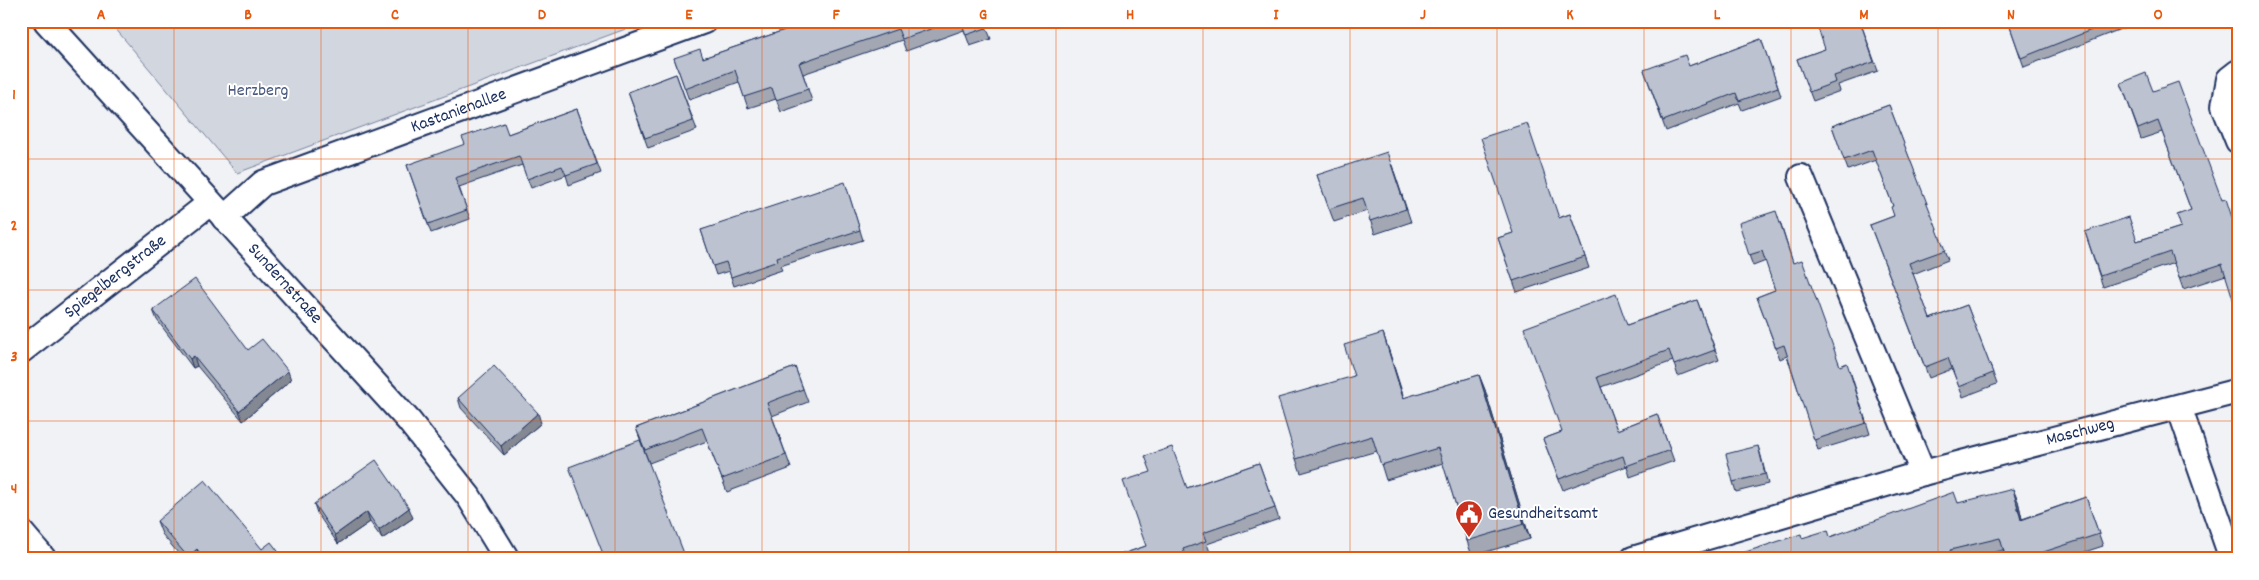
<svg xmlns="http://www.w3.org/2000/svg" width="2259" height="580" viewBox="0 0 2259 580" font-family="Dekko,sans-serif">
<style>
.green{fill:#d2d6df;stroke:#76829e}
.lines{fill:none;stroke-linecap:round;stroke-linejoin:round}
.street-casing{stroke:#1b2f5e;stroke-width:28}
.street{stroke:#fff;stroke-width:24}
.wall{fill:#a2a7b3;stroke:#1b2f5e}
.shaded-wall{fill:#848892;stroke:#1b2f5e}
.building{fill:#bcc2d0;stroke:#1b2f5e}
.grid{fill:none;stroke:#e8590c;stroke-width:1;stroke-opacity:0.55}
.labels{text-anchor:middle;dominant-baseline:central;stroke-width:4;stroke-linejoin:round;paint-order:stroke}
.park-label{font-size:18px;fill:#49597e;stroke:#fff}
.street-label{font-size:18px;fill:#1b2f5e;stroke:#fff}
.poi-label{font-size:18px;fill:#1b2f5e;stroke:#fff;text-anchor:start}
.neatline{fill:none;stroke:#e8590c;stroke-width:2}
.grid-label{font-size:16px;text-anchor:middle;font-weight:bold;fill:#e8590c}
</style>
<rect width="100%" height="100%" fill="#f1f2f5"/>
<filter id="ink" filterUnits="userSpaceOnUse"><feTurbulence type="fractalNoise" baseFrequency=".02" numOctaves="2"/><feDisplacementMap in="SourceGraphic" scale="10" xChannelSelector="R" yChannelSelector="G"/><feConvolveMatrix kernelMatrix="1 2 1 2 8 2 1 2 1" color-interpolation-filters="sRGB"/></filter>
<g filter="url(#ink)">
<!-- green -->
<polygon class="green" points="109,21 647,21 237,173"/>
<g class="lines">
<!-- street casing -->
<g class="street-casing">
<g id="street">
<path id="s1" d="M46,21l363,400 60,76 38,62"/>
<polyline points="2238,72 2229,79 2224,106 2238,141"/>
<polyline points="1801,177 1923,473"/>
<path id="s2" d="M224,218l39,-35 441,-162"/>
<path id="s3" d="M21,351l189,-148"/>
<polyline points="2179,407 2232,559"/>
<polyline points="21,532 44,559"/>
<path id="s4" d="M1633,559l290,-86 315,-82"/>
</g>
</g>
<!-- street -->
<use href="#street" class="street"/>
</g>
<!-- wall -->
<g class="wall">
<polygon points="811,21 984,21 991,39 970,46 964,30 906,51 902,40 803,74 812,101 781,112 776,99 748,108 739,82 689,100 674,58 703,58"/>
<polygon points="1860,21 1878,71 1838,85 1840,91 1813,101 1797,59 1825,49"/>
<polygon points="2008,21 2141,21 2024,67"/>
<polygon points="1761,39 1781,96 1742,110 1739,103 1666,131 1644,70 1689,66"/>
<polygon points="676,74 697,130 648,148 628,92"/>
<polygon points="2121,83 2153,91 2222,200 2238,235 2238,311 2226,275 2183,289 2174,263 2103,287 2085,232 2137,241 2181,227 2191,210 2162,132 2141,139"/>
<polygon points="1889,105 1948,260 1913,274 1930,319 1967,305 1997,384 1963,397 1952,369 1929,378 1870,225 1894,216 1893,206 1876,160 1848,170 1832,126"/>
<polygon points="577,109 601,173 569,185 566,175 531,188 522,165 459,187 470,219 431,233 407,165 508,134"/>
<polygon points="1392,165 1411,222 1375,234 1367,211 1334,222 1317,175"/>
<polygon points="848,192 863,240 780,266 782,270 734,286 729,271 716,275 701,230"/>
<polygon points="1570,214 1589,268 1517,292 1498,238"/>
<polygon points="1780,222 1793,263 1840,366 1851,374 1870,434 1818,450 1787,356 1780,359 1757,297 1775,290 1766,261 1753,266 1749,255"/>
<polygon points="1697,300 1719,360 1678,376 1673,361 1601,387 1617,430 1657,414 1674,461 1630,477 1627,466 1563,490 1543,439 1562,432 1627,325"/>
<polygon points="153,310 248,350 291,380 243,421 197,366 193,368 157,320"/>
<polygon points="1388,348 1404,398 1479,375 1485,390 1530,539 1472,556 1467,541 1443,463 1386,480 1377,451 1301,473 1296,459 1354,376"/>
<polygon points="795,367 808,402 772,416 791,468 727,492 707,441 649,463 636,428"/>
<polygon points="458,398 541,423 504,455 461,408"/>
<polygon points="1758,446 1761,456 1768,484 1736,492 1733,482"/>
<polygon points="1259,463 1279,519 1207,544 1210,552 1191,559 1108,559 1146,546 1187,488"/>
<polygon points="2086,497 2103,546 2063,559 2006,559 2003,550 1968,559 1724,559 1802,538 1830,537 1958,503 2018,501 2022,519"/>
<polygon points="314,504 413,518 382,539 370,522 338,544 317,513"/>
<polygon points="157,521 262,549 284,559 183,559 162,534"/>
</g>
<!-- shaded-wall -->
<g class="shaded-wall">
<polygon points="1383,333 1388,348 1408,413 1403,398"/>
<polygon points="194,356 197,366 193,368 190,359"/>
<polygon points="288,371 291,380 243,421 239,411"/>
<polygon points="1479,375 1485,390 1530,539 1524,524"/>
<polygon points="538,413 541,423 504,455 501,446"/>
<polygon points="2013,489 2018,501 2025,532 2021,520"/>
<polygon points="409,508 413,518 382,539 379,530"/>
<polygon points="367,512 370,522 338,544 335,535"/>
<polygon points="197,549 200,559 188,559 188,557"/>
</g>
<!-- building -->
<g class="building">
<polygon points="811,21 953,21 902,39 898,29 799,63 808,89 776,100 772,88 744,97 735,70 685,89 674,58 700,49 703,58"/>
<polygon points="961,21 984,21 986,28 966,35"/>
<polygon points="1836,21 1860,21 1874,62 1834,76 1836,82 1809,92 1797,59 1825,49 1818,28"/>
<polygon points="2008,21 2114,21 2021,58"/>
<polygon points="1761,39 1778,87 1739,101 1736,93 1663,121 1644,70 1685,55 1689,66"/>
<polygon points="2146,73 2153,91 2178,82 2222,200 2226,199 2238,236 2238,301 2234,302 2222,264 2179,278 2170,252 2100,276 2085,232 2129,217 2137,241 2181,227 2177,215 2191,210 2158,121 2138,129 2121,83"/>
<polygon points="676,74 693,121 645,138 628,92"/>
<polygon points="1889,105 1945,250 1909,263 1930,319 1967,305 1993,373 1959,387 1948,358 1925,367 1870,225 1894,216 1891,207 1893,206 1872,150 1844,160 1832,126"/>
<polygon points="577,109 597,164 566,175 562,166 527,179 519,156 455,178 467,210 428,224 407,165 465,144 462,137 504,123 508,134"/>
<polygon points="1527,123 1559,218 1570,214 1585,257 1513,281 1498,238 1513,233 1481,138"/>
<polygon points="1387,152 1406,209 1370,221 1363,198 1329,209 1317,175"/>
<polygon points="845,182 860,230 777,257 778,261 731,277 726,262 713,266 701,230"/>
<polygon points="1776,211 1793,263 1802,260 1840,366 1847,363 1866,423 1814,440 1784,345 1776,348 1757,297 1775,290 1762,251 1749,255 1739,223"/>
<polygon points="195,279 248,350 262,339 288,371 239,411 194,356 190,359 153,310"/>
<polygon points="1616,294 1627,325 1697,300 1715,350 1674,365 1669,350 1597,377 1617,430 1657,414 1670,450 1626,466 1623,456 1559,479 1543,439 1562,432 1524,328"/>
<polygon points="1383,333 1403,398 1479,375 1524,524 1467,541 1438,448 1381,465 1372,436 1296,459 1278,398 1354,376 1344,345"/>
<polygon points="494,366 538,413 501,446 458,398"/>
<polygon points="795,367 803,389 767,403 786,455 722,479 702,428 645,450 636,428"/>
<polygon points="640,440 685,556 694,553 696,559 605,559 569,467"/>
<polygon points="1758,446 1765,474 1733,482 1726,454"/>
<polygon points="1172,447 1187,488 1259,463 1275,508 1203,533 1206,541 1183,549 1186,559 1108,559 1146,546 1123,481 1151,472 1145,456"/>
<polygon points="376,460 409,508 379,530 367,512 335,535 314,504"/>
<polygon points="205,480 262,549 271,542 284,559 204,559 197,549 188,557 157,521"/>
<polygon points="2013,489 2021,520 2086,497 2099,534 2022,559 2006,559 2000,538 1950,550 1953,559 1724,559 1801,534 1802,538 1828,530 1830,537 1954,492 1958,503"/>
</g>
</g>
<!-- grid -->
<path class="grid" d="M174,21v538M321,21v538M468,21v538M615,21v538M762,21v538M909,21v538M1056,21v538M1203,21v538M1350,21v538M1497,21v538M1644,21v538M1791,21v538M1938,21v538M2085,21v538M21,159h2217M21,290h2217M21,421h2217"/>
<!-- icons -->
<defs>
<g id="civic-pin" transform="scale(1.4375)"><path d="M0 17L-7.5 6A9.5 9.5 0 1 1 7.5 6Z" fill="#c8321e" stroke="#fff"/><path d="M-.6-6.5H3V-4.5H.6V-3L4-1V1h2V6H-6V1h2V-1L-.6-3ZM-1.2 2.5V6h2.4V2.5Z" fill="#fff"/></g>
</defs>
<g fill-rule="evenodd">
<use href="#civic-pin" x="1469" y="514"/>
</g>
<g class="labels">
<!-- park labels -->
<g class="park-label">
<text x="258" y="91">Herzberg</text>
</g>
<!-- street labels -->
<g class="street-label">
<text stroke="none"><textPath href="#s2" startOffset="261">Kastanienallee</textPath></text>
<text stroke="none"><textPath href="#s3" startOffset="120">Spiegelbergstraße</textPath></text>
<text stroke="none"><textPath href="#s1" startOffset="355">Sundernstraße</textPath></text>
<text stroke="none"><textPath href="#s4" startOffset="465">Maschweg</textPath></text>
</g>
<!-- poi labels -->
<g class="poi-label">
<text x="1488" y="514">Gesundheitsamt</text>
</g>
</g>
<!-- margin -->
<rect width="2259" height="580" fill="none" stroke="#fff" stroke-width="55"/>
<rect x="28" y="28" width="2204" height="524" class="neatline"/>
<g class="grid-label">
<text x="101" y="19">A</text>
<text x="248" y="19">B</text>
<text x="395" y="19">C</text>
<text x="542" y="19">D</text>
<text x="689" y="19">E</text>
<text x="836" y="19">F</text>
<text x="983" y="19">G</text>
<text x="1130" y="19">H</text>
<text x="1276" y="19">I</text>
<text x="1423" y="19">J</text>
<text x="1570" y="19">K</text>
<text x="1717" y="19">L</text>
<text x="1864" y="19">M</text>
<text x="2011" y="19">N</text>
<text x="2158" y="19">O</text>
<text x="14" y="99">1</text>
<text x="14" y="230">2</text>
<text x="14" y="361">3</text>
<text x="14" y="493">4</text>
</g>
</svg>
